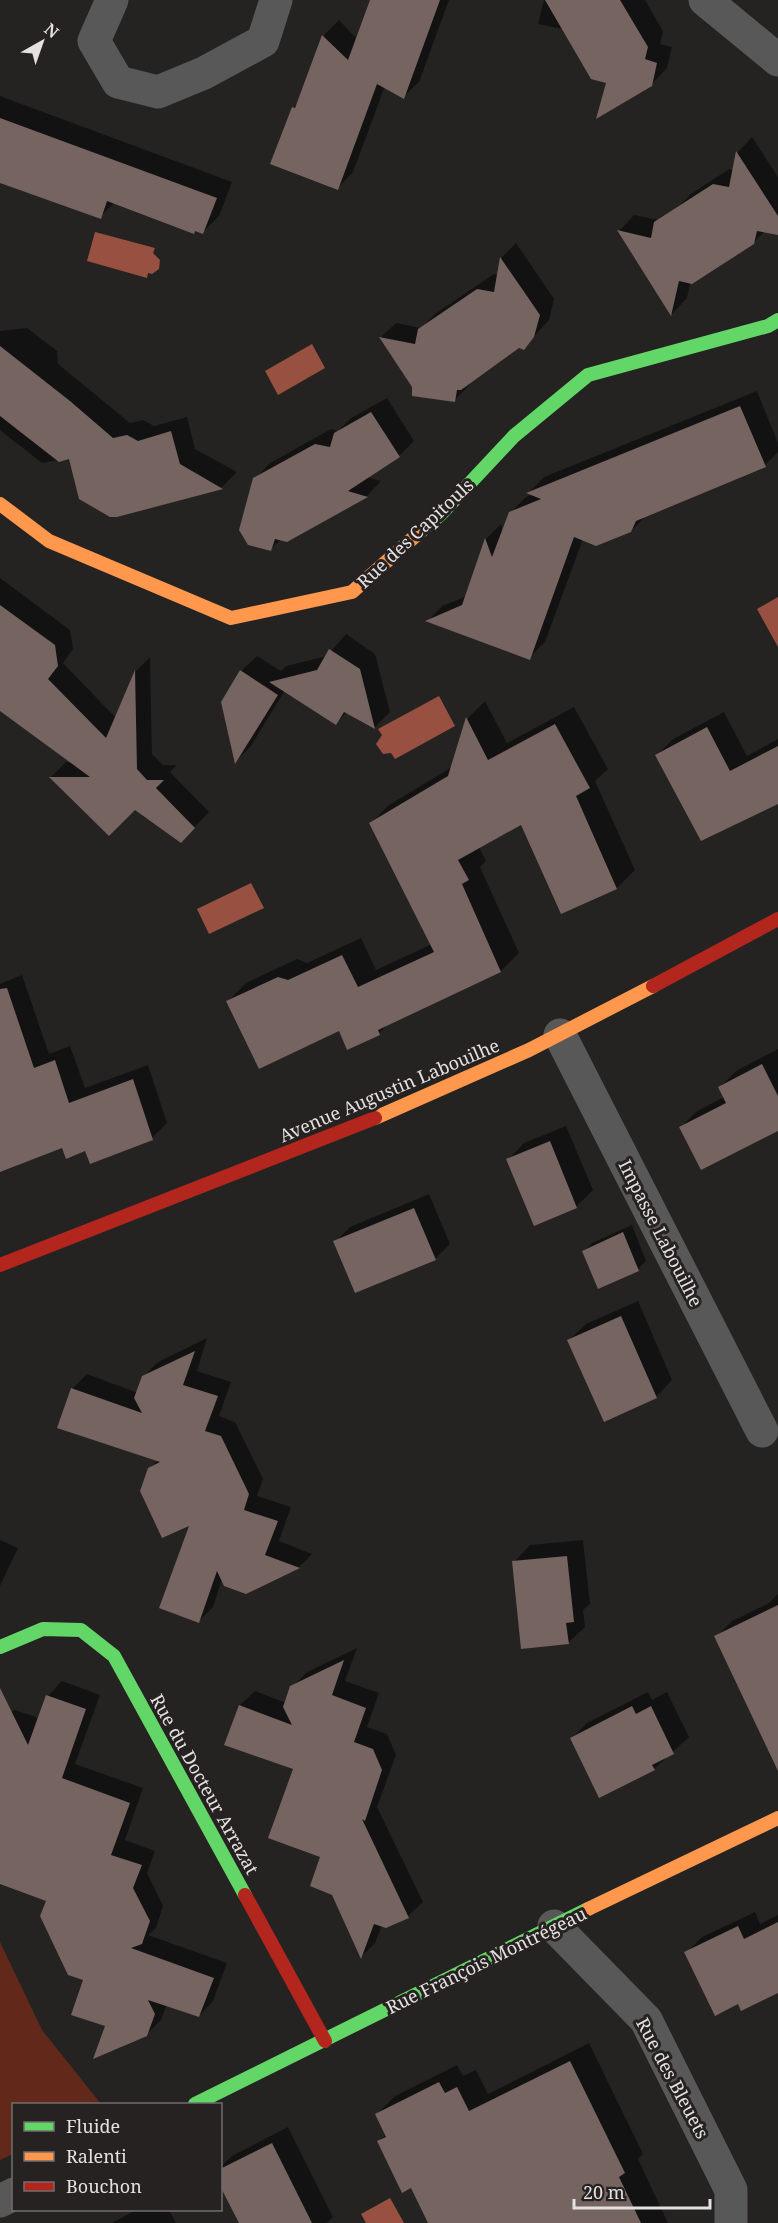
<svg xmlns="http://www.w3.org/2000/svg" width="778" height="2223" viewBox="0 0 778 2223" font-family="'Noto Serif',serif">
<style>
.green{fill:#62291b}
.water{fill:#985141}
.shadow{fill:#0007}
.building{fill:#756460}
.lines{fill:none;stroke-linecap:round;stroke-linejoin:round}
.street{stroke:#595858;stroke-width:33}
.fast{stroke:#63d668;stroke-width:14}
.slow{stroke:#ff974d;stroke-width:14}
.jam{stroke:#b3261e;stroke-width:14}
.labels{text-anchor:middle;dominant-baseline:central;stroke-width:6;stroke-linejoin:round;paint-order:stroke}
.street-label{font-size:18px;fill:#e4e1e0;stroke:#262221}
</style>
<rect width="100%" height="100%" fill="#252322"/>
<!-- green -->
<polygon class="green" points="0,1942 42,2030 101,2104 14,2104 13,2154 0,2160"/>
<!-- water -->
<g class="water">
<polygon points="95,232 155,248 153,253 160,260 159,269 152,274 148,273 147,278 87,261"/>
<polygon points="312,344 325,368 278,395 265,371"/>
<polygon points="778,597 778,647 757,609"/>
<polygon points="439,696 455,726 395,759 391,753 383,754 376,744 382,735 378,729"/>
<polygon points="251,883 264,908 209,934 197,909"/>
<polygon points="390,2198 404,2223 366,2223 361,2214"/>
</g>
<!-- shadow -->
<g class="shadow">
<polygon points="372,0 449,0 419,82 403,97 385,86 353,172 338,188 293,108 300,101 324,35 339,20 357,39"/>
<polygon points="544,0 645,0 663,31 660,44 672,47 667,68 651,85 608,82 563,29 538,24"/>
<polygon points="0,96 232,182 219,216 203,232 115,202 100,217 0,181"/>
<polygon points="752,137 778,177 778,233 765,231 753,243 699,242 687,298 672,314 619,231 634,215 688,226 676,209 691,194 729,169 734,170 738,152"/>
<polygon points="516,243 554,299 549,320 524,348 519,347 470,382 469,385 454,401 414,386 381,337 396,323 421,328 435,314 494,274 498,275 502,257"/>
<polygon points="27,328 57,351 58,364 130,423 143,420 154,426 187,417 195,449 237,472 222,487 117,515 70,458 42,463 0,430 0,331"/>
<polygon points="757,391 778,443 778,452 765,465 647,515 631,531 583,539 545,642 529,658 428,621 442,606 467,596 486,539 501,524 503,531 510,513 526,497 533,494 529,492 544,477"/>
<polygon points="387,398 414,441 399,456 367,477 381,481 367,496 287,540 281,539 270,550 255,479 270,463 331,429 338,431 351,418"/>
<polygon points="0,578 70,630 73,649 63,663 116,718 136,671 150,657 152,754 163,765 177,765 170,772 209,812 181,841 135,808 109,834 51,777 66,762 72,762 0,709"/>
<polygon points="346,634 375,654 390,712 375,727 347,712 336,723 285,690 251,746 236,761 241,671 257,656 281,671 286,666 327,656"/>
<polygon points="485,701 507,743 574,707 608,769 595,781 635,870 617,888 562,912 522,823 479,847 486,861 480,867 519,953 501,971 390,1022 379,1033 340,1029 228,1001 246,983 297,959 307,963 361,938 376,970 432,944 371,823 389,805 452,767 468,718"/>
<polygon points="724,712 747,756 778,739 778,802 657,755 673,739"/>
<polygon points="22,975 49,1054 70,1046 85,1088 148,1065 167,1123 152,1138 86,1149 63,1146 0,1171 0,984"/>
<polygon points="778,1049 778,1129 681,1127 697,1111 724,1097 720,1087 736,1071"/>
<polygon points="566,1126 593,1190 576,1207 508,1160 524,1143"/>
<polygon points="429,1194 450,1244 435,1259 335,1242 350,1227"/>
<polygon points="632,1225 646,1261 638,1269 583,1252 592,1243"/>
<polygon points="638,1301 672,1380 656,1397 569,1340 586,1324"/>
<polygon points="207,1338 197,1371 231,1382 219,1416 235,1422 263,1479 257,1496 291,1507 279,1541 312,1554 299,1567 246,1592 222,1579 213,1607 199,1621 192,1523 149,1469 158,1460 59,1427 73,1388 87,1374 138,1393 143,1377 158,1362"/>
<polygon points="0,1540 18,1548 0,1586"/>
<polygon points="583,1540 590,1604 583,1610 585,1627 568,1643 514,1562 530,1545"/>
<polygon points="778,1594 778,1707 716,1637 732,1621 769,1603"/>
<polygon points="357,1648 345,1681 379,1693 367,1727 387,1734 396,1755 377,1807 423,1902 408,1916 382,1925 375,1943 362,1956 322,1856 295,1768 226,1744 240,1705 255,1691 286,1703 292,1687 307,1672"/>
<polygon points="62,1681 100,1695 75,1764 143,1788 125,1840 155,1851 147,1873 163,1906 156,1928 148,1935 227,1963 213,2001 199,2016 167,2004 161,2020 146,2035 107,2025 47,1900 0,1829 0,1717 15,1710 36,1717 38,1722 48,1696"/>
<polygon points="648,1692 652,1700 667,1692 689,1737 654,1769 572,1738 587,1723"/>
<polygon points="755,1912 760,1924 778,1915 778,1991 739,2002 686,1953 702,1937"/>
<polygon points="589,2043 643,2154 638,2159 668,2223 430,2223 412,2186 379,2141 387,2134 377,2114 395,2096 457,2065 463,2076 476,2070 488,2094"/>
<polygon points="288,2127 333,2217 327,2223 241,2223 220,2183 220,2167 232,2156"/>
<polygon points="136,2210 169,2210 176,2223 112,2223"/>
</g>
<!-- building -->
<g class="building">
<polygon points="370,0 440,0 404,99 377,84 338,190 270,164 292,107 295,108 322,35 348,60"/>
<polygon points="545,0 620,0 648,47 645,59 657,63 652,86 596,119 606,83 591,79"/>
<polygon points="0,118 217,198 203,234 195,231 194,234 107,201 101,219 0,183"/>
<polygon points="736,151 778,216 778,235 757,231 754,244 692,284 679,281 671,316 617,230 651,238 654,222 713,184 729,187"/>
<polygon points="500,257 540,315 534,337 524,350 519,348 461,390 457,390 455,402 412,396 412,387 379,337 415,344 418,329 477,289 494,292"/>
<polygon points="0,346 70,401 113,438 127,435 138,441 171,431 180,464 223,489 117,517 110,517 79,499 69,459 59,462 0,416"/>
<polygon points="740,406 766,467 636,521 631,532 596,546 574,537 530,660 425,621 462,605 485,538 492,557 509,512 541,499 526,493"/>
<polygon points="371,412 400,457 348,491 368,497 287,542 275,539 271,551 248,545 239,530 253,478 315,444 330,447 334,433"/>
<polygon points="0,605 55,645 58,666 48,679 106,738 135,670 137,769 147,780 164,780 156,788 195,828 181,843 135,810 109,836 49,777 90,777 0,711"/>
<polygon points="329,649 360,669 375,729 344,712 336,725 269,682 317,670"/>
<polygon points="240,670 278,695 235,764 221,702"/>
<polygon points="466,717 488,760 555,724 590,788 576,796 617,889 561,914 521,825 458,860 469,880 462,884 501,972 378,1030 380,1035 347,1050 339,1031 259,1069 226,1001 278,977 288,980 342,955 358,987 434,952 369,823 448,776"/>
<polygon points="707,727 730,771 778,746 778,804 701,841 655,755"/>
<polygon points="7,988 34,1068 55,1060 69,1103 133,1079 153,1140 90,1164 85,1151 66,1159 62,1148 0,1172 0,989"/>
<polygon points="762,1064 778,1096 778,1131 701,1170 679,1127 726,1103 718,1087"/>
<polygon points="550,1141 577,1208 534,1226 506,1159"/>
<polygon points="414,1208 436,1260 355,1293 333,1241"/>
<polygon points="623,1232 639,1271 598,1289 582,1251"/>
<polygon points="621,1316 657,1398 604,1422 567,1340"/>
<polygon points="195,1351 183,1385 218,1396 205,1431 221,1436 249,1494 244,1510 278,1521 265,1555 300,1568 246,1594 224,1586 217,1571 199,1623 159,1608 189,1526 162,1538 140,1491 148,1468 160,1462 57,1428 71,1388 142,1413 134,1398 142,1376"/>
<polygon points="567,1556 574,1622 566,1623 569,1644 521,1649 512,1561"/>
<polygon points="778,1605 778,1771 714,1636"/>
<polygon points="344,1660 332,1695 366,1708 354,1742 373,1749 382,1770 365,1821 362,1819 409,1918 386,1928 374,1924 361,1959 332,1895 310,1886 320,1857 268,1838 293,1769 224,1745 239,1705 292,1725 283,1707 290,1686"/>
<polygon points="0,1688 28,1745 46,1695 86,1709 62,1778 130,1803 111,1855 142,1865 133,1888 150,1921 142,1944 131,1948 214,1978 199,2017 148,2000 155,2014 147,2036 93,2059 105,2026 71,2015 83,1980 68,1975 40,1916 46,1901 0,1884"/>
<polygon points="632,1706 636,1714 651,1706 674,1754 652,1765 655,1770 599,1798 570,1738"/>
<polygon points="778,1922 778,1993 741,2011 738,2004 715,2016 684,1952 738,1926 744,1939"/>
<polygon points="570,2061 625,2173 619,2177 641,2223 428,2223 411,2188 402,2193 377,2141 386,2137 375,2114 439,2082 445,2093 457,2087 469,2111"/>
<polygon points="272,2143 312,2223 239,2223 220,2186 220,2169"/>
</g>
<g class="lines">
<!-- street -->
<g class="street">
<polyline points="112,0 94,41 118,82 158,92 204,73 263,41 276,0"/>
<polyline points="705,0 778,60"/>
<polyline points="560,1035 762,1431"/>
<polyline points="554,1926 646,2020 731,2190 731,2223"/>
<polyline points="0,2201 14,2194"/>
</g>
<!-- fast -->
<g class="fast">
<polyline points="421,531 441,514 514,436 588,375 768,326 778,320"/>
<polyline points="0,1647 43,1629 81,1630 114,1656 245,1895"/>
<polyline points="195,2104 588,1909"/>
</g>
<!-- slow -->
<g class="slow">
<polyline points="0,504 49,541 231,618 352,592 421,531"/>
<polyline points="375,1118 529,1050 653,986"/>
<polyline points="588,1909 778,1818"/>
</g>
<!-- jam -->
<g class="jam">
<polyline points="653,986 778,919"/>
<polyline points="0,1265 375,1118"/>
<polyline points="245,1895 325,2041"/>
</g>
</g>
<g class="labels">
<!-- street labels -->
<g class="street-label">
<text transform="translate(415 533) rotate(-43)">Rue des Capitouls</text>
<text transform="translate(389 1090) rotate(-23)">Avenue Augustin Labouilhe</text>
<text transform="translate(661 1233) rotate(63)">Impasse Labouilhe</text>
<text transform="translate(205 1784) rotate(61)">Rue du Docteur Arrazat</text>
<text transform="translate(486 1960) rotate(-26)">Rue François Montrégeau</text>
<text transform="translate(673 2078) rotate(62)">Rue des Bleuets</text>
</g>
</g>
<!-- legend -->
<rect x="12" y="2103" width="210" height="108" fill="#262221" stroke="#726e6d" stroke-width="1.5"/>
<rect x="24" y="2122" width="30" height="9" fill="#63d668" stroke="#726e6d" stroke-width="1.5"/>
<text x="66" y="2133" font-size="18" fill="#e4e1e0">Fluide</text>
<rect x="24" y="2152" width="30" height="9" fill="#ff974d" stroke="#726e6d" stroke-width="1.5"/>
<text x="66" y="2163" font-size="18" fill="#e4e1e0">Ralenti</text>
<rect x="24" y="2182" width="30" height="9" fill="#b3261e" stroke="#726e6d" stroke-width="1.5"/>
<text x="66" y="2193" font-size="18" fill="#e4e1e0">Bouchon</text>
<!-- north arrow -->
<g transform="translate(42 42) rotate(40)" stroke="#262221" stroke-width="4.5" paint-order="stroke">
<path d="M0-4.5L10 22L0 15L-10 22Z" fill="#e4e1e0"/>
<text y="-9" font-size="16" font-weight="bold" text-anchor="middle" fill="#e4e1e0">N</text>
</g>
<!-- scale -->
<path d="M574 2199v9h136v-9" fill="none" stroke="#e4e1e0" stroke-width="3"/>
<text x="583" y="2199" font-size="18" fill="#e4e1e0" stroke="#262221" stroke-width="4.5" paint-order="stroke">20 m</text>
</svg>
